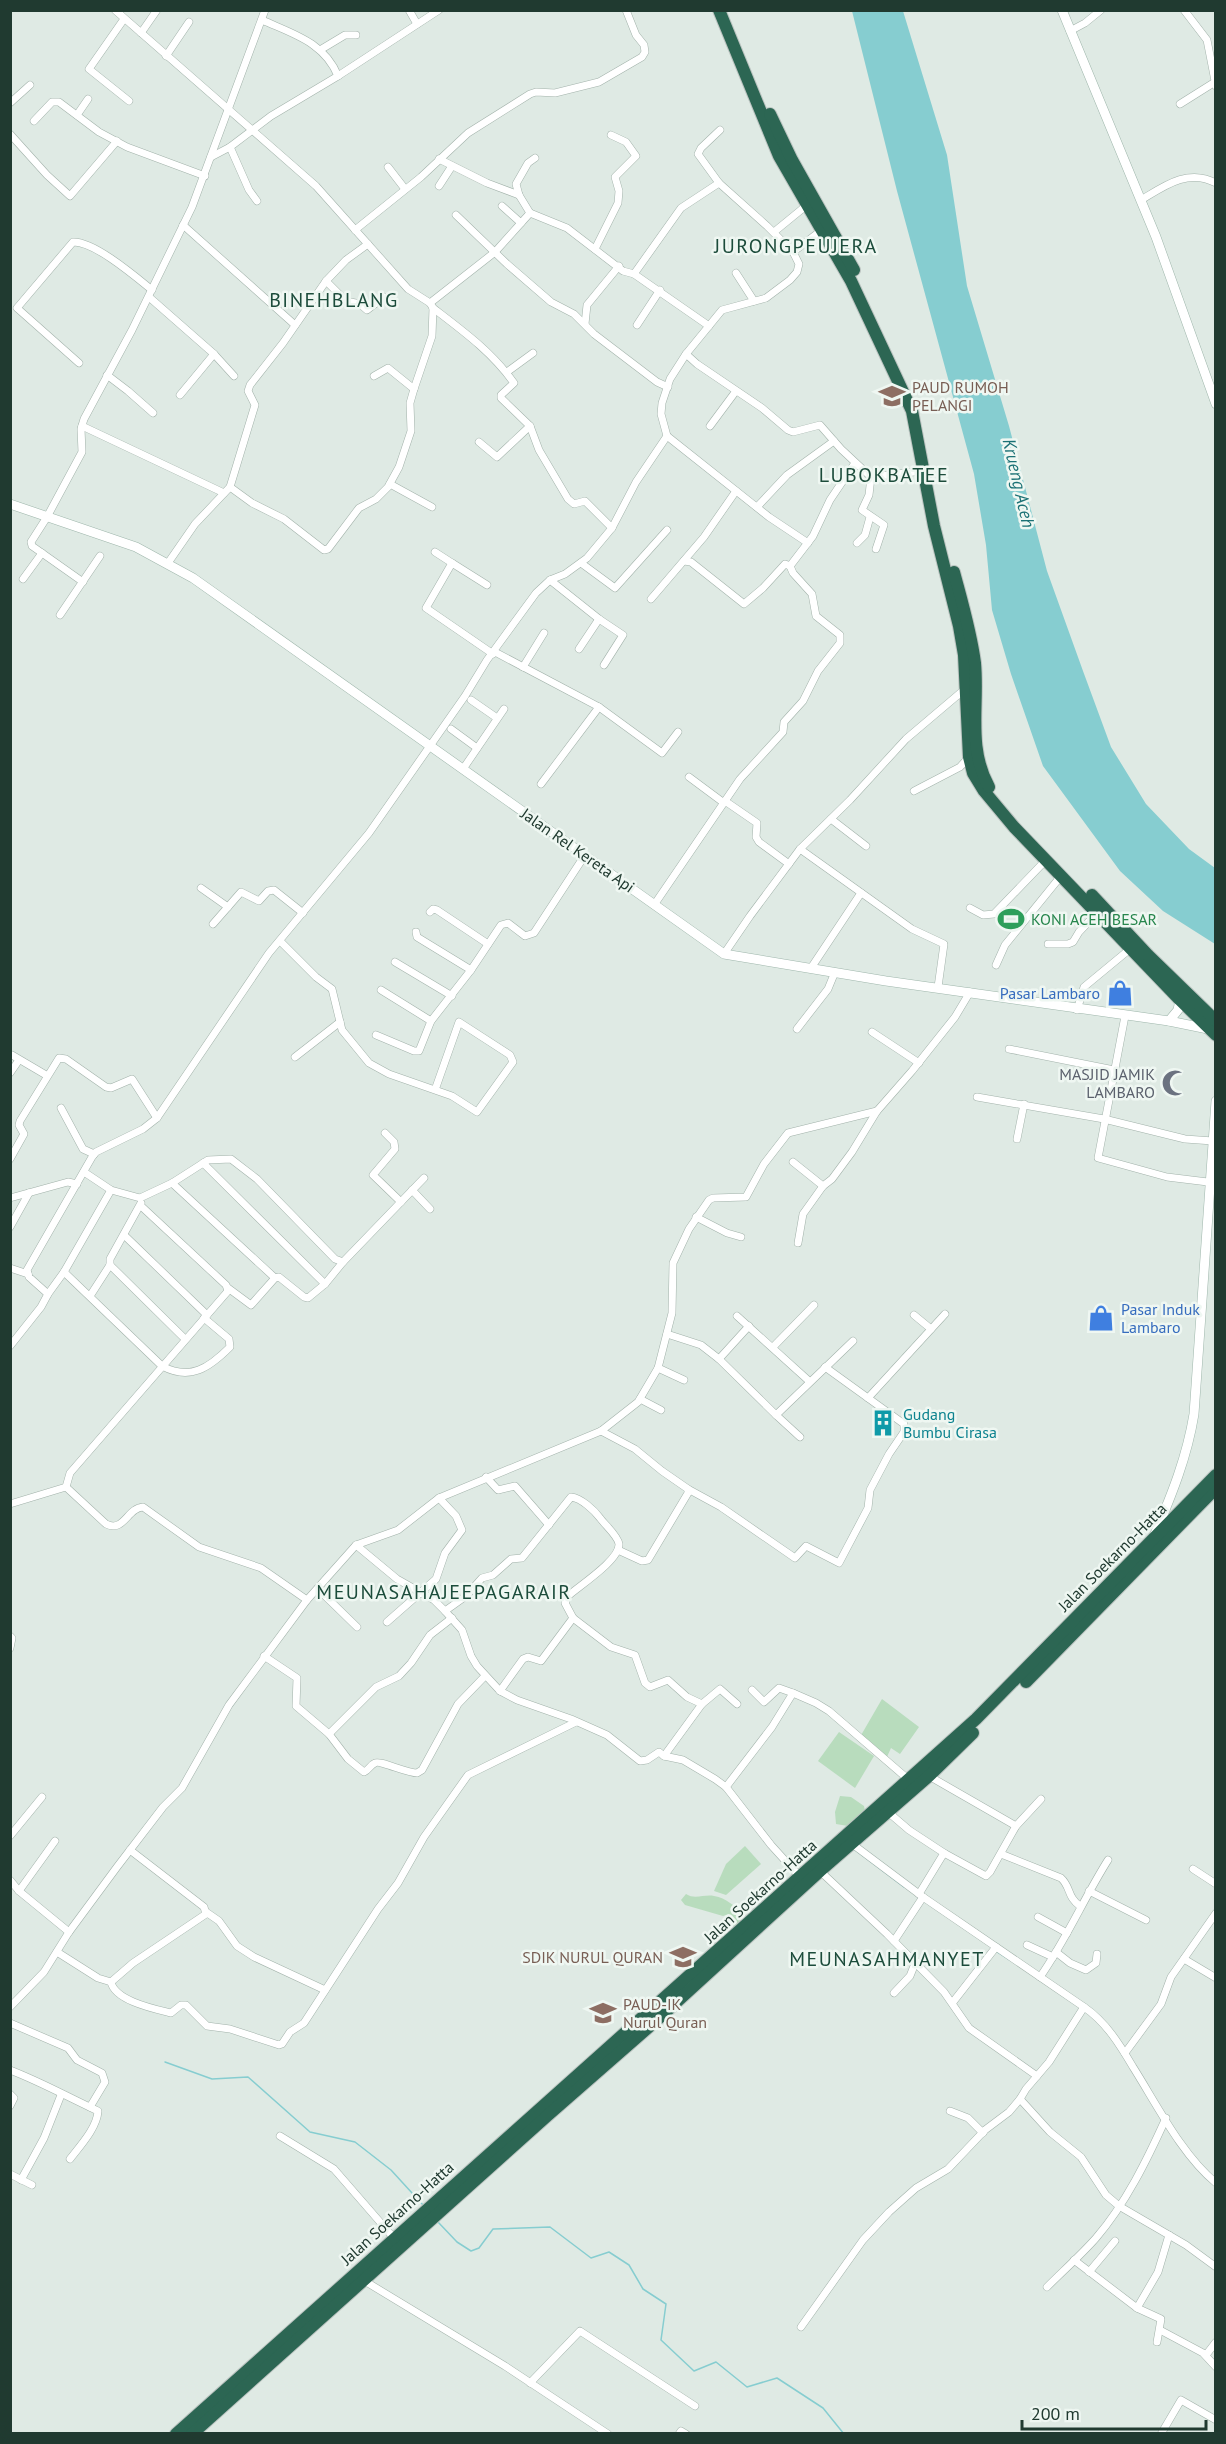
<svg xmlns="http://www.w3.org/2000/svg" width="1226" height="2444" viewBox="0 0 1226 2444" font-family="'PT Sans',sans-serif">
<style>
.green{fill:#b8dcbd}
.water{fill:#86cdd0}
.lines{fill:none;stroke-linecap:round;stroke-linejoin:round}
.stream{stroke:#86cdd0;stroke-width:1.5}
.street-casing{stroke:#a2b2aa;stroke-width:8}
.secondary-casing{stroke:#9eb6ab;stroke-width:10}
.highway-casing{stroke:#bcc4c1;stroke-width:14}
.street{stroke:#fff;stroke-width:7}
.secondary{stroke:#fff;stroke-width:9}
.highway{stroke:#2c6653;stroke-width:12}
.labels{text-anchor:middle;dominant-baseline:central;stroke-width:5;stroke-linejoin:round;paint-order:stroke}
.education-label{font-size:16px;fill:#785e54;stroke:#eff7f2;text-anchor:start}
.street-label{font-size:16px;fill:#203a30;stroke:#eff7f2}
.leisure-label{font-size:16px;fill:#27864d;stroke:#eff7f2;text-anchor:start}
.shop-label{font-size:16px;fill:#366cbe;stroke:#eff7f2;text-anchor:end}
.worship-label{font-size:16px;fill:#5b616d;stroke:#eff7f2;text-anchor:end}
.culture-label{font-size:16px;fill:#0d838f;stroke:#eff7f2;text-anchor:start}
.water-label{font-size:18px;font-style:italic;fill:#1b7175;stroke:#eff7f2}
.quarter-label{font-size:20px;letter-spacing:1.5px;fill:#1c4c3b;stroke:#eff7f2}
</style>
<rect width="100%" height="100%" fill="#dfeae4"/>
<!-- green -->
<g class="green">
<polygon points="882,1699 919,1727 900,1754 891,1748 886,1759 860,1737"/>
<polygon points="839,1732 874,1756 855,1788 818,1761"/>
<polygon points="840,1796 851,1797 864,1806 865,1811 848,1826 836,1824 835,1812"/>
<polygon points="745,1846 761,1864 726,1895 714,1891 726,1864"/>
<path d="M686,1894c9,6 18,0 28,2 13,2 19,10 30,17l-4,10 -9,4 -2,-13 -6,2 -38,-11 -4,-5z"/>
</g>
<!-- water -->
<polygon class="water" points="852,11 903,11 947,155 967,286 1009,426 1047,571 1083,671 1111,747 1146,804 1189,849 1215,868 1215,944 1163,911 1120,871 1043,766 1011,674 992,610 986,545 974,474 897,191"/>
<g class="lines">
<!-- stream -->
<g class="stream">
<polyline points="854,1849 904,1887"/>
<polyline points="996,1951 1010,1960"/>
<polyline points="165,2062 212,2079 248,2077 310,2132 355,2142 391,2170 423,2205"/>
<polyline points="438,2222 457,2242 471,2251 479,2248 493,2229 550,2227 591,2258 609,2252 629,2265 643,2289 666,2304 661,2340 694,2371 716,2362 747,2387 777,2378 823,2408 844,2434"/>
</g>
<!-- street casing -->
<g class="street-casing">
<g id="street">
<polyline points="115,10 316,186 408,289 430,303 495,252 530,213 519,195 516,184 528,163 535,158"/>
<polyline points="409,10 417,24"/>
<polyline points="1184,10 1207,40 1216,86"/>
<polyline points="124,19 89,69 129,101"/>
<path d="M262,20c31,14 62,22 76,56"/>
<polyline points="1070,31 1085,23 1101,10"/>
<polyline points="141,33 157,10"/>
<polyline points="320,50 345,35 356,35"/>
<polyline points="166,56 189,22"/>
<polyline points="10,103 30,85"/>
<polyline points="1180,104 1215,82"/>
<polyline points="77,115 88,99"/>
<polyline points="34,121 52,102 59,102 99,132 127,147 205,176"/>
<polyline points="720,130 701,148 698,154 719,183 767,226 793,252"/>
<polyline points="10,134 47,175 70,196 117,141"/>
<polyline points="230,147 249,190 257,201"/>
<polyline points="211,157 230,147 271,116 338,76 439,10"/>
<polyline points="439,159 487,183 519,195"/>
<polyline points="388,167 405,189"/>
<polyline points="439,186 452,166"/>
<path d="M1141,200c23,-14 47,-32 75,-17"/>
<polyline points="502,206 521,223"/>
<polyline points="530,213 567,228 623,271 634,274 681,208 719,183"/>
<polyline points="456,215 507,264 551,302 574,314 594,334 657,382 668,387"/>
<polyline points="183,225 295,325"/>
<polyline points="355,230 421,177 468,133 530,94 536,92 555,93 599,82 642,57 645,52 644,45 636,35 626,10"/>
<polyline points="774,232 807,205"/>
<polyline points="595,249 618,203 619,191 615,177 636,156 626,142 611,135"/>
<polyline points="736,273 754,301"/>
<polyline points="634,274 709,326"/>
<polyline points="326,281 346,301 360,304 367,310 384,297"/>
<polyline points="149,297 214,354 234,376"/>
<path d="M433,308c30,23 59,44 81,75l-13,12v3l29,28 9,24 29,49 6,5 11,-3 27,27"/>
<polyline points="585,324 587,305 619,266"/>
<polyline points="637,325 660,290"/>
<polyline points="686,354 697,364 762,408 788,430 793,432 820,425 841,449 871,477 923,471"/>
<path d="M79,363l-62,-55 56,-66c21,-1 63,35 79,48"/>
<polyline points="507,372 533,353"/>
<polyline points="107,375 128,391 153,413"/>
<polyline points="374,376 388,368 414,389"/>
<polyline points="180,395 214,354"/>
<polyline points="82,426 224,493"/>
<polyline points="710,426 736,391"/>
<polyline points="667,436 769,517 808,543"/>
<polyline points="479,442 497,457 530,426"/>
<polyline points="871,477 869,495 862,510 884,525 876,549"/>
<polyline points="390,484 432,507"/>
<polyline points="230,487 252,503 284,519 324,550 328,549 359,508 376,499 388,487 399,467 411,431 410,403 414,389 432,336 433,308 430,303"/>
<polyline points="757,507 787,475 834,441"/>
<polyline points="857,543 865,535 870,517"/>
<polyline points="435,552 452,563"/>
<polyline points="684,561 691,562 744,604 763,588 785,564 790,566"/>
<polyline points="168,563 195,524 230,487 255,405 248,391 250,385 283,343 326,281 346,260 368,244"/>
<polyline points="581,563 615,588 667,530"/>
<polyline points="23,579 42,553"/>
<polyline points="550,580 599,619 623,635 604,665"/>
<polyline points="83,582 32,546 31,542 47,517 82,452 81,429 84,419 132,330 192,207 265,10"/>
<polyline points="487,585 452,563 426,608 493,654"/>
<polyline points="651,599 704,537 736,491"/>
<polyline points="60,615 100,556"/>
<polyline points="579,649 599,619"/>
<polyline points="495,652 599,707 662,753 678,732"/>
<polyline points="523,667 544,633"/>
<polyline points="471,700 497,718"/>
<polyline points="451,729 477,748"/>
<polyline points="463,769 504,709"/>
<polyline points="689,777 724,803"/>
<polyline points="541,784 599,707"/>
<polyline points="914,791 960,767 969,757"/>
<polyline points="725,801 757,823 756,837 759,842 789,864"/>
<polyline points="831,819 866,846"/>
<polyline points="800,849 912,929 944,944 938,987"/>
<polyline points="201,888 228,907"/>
<polyline points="654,905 740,779 783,732 784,722 803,701 818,671 840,643 840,635 816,616 812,594 793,573 790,566 813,536 830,500 855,463"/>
<polyline points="970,908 983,915 994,914 1046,860"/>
<polyline points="430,912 433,909 437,910 488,944"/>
<polyline points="213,924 241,892 259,901 268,891 274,890 303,913"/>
<polyline points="416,932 417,937 471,970"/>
<polyline points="280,941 316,977 332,989 342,1030 369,1063 389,1074 452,1096 477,1112 513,1062 510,1055 459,1022 435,1090"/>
<polyline points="1048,944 1068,944 1073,942 1079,932 1097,913"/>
<polyline points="724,954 750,916 800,849 850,800 906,739 965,689"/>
<polyline points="395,962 452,996"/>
<polyline points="996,965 1005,945 1061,876"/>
<polyline points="811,968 861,893"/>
<polyline points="381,990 431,1021"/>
<polyline points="1077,1010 1084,987 1130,949"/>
<polyline points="1125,1016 1098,1158 1167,1177 1216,1183"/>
<polyline points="797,1029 828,989 835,972"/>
<polyline points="872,1032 919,1063"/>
<polyline points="376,1035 414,1051 419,1051 431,1021 471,970 501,925 508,923 525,936 534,933 585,855"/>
<polyline points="1009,1049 1114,1070"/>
<polyline points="12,1055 46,1075"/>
<polyline points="295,1057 340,1022"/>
<polyline points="10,1073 19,1060"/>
<polyline points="977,1097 1104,1119 1185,1139 1213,1141"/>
<polyline points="61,1108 83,1149 94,1154"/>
<polyline points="385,1133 394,1142 395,1149 373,1175 401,1202"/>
<polyline points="1017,1139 1024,1104"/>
<polyline points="10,1159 24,1134 19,1125 20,1121 59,1058 66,1059 106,1087 111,1088 132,1079 157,1118"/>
<polyline points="793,1162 823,1186"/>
<polyline points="203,1163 325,1284"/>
<polyline points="84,1172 111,1190 140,1198 172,1183 208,1160 231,1159 257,1179 335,1259 343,1262 424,1178"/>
<polyline points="172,1183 275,1278"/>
<polyline points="412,1190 430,1209"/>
<polyline points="10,1198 68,1182 77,1184"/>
<polyline points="141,1203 110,1259 110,1265 185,1339"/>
<polyline points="696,1217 727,1233 741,1237"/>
<polyline points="10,1227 29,1193"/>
<polyline points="125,1236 207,1315"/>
<polyline points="798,1243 803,1214 823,1186 832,1179 852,1152 877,1111"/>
<polyline points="10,1268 28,1274"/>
<path d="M64,1272l98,94c28,15 47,2 68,-19l-1,-8 -25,-21"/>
<polyline points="228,1288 251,1305 275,1278 279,1277 304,1297 308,1298 325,1284 343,1262"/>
<polyline points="48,1294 64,1272 111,1190"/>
<polyline points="90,1296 110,1265"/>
<polyline points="914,1315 931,1329"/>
<polyline points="737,1316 809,1381"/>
<polyline points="667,1334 701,1345 719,1359 776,1415 853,1341"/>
<polyline points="10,1346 41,1307 48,1294 29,1277 27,1270 92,1157 96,1152 143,1129 157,1118 269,953 369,833 465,696 487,660 536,593 550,580 565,574 587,558 612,528 636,482 667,436 661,414 662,403 670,379 686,354 722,310 766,298 790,280 797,272 799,264 793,252 822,230"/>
<polyline points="773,1347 814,1305"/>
<polyline points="719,1359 749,1326"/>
<polyline points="658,1368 684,1380"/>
<polyline points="868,1398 945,1314"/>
<polyline points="640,1399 661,1410"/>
<polyline points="776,1415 800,1437"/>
<polyline points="601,1431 635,1449 662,1471 688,1489 688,1493 648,1560 642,1561 618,1550"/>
<polyline points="486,1477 498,1490 515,1486 549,1525"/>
<polyline points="66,1487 70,1473 228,1291 226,1285 141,1206"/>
<polyline points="688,1489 721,1507 795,1558 806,1546 839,1563 868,1508 870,1490 889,1454 904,1432 904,1424 825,1367"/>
<path d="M10,1504l56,-17 40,37c18,9 21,-16 37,-17l56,40 62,21 46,32"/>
<polyline points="356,1545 397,1579 434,1600 445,1611 462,1630 471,1656 477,1666 500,1691 517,1700 571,1719 607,1735 640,1761 647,1760 659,1752 664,1756 683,1760 715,1779 726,1787 771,1845 800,1877"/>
<polyline points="318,1589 357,1627"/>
<path d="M445,1611l21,-15 16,-18 11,-3 18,-16 11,-1 49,-61c10,1 23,13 29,21 5,7 18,18 19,26 1,16 -40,42 -51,52l-3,7 8,15 -32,43 -13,-4 -5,2 -23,32"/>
<polyline points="573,1618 611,1647 635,1655 645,1683 650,1687 668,1680 687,1697 702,1704 720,1689 737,1704"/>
<polyline points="387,1622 436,1579 445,1553 462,1530 456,1516 439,1498"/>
<polyline points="10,1636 12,1638 10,1648"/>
<polyline points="264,1656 297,1678 296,1706 329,1734 376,1687 399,1676 411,1663 430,1635 452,1618"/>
<polyline points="752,1690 764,1702 779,1688 793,1693"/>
<path d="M329,1734l19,25 16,13c5,-2 6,-7 11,-9 4,-3 32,10 42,10l5,-3 36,-66 27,-28"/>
<polyline points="664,1756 702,1704"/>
<polyline points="929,1776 1016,1826"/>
<polyline points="726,1787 772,1727 793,1693 816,1703 829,1711 909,1780"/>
<polyline points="888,1812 909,1830 944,1853 919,1894"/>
<polyline points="10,1836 42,1797"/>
<path d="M851,1843l72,54 161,110c22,15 36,38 49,60 24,38 49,88 83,116"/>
<polyline points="944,1853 986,1876 990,1872 1016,1826 1041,1799"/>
<path d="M1001,1854l60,24c10,9 6,19 19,28"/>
<polyline points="1193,1869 1216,1884"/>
<polyline points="820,1871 887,1934 944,1992 969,2028 1037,2076"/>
<polyline points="10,1880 19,1891 69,1932"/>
<polyline points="19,1891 55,1841"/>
<polyline points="1089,1891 1146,1920"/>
<polyline points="206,1912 219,1921 237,1946 254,1957 325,1990"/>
<polyline points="1038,1917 1067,1933"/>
<polyline points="894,1941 923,1897"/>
<polyline points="1027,1945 1053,1957"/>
<polyline points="57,1952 98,1978 111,1982 133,1963 206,1914 204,1907 130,1850"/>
<polyline points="1056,1952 1070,1963 1086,1970 1096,1963 1097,1954"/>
<polyline points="1184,1959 1216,1978"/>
<path d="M1040,1977c26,-37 44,-79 68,-117"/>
<path d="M111,1982c4,19 44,27 60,31l10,-8h5l21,21 23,3 49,16 3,-1 8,-12 14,-9 74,-114 20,-26 26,-46 44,-62 108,-53"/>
<polyline points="894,1993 910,1976 916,1961"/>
<polyline points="953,2002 996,1947"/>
<polyline points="10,2007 44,1972 69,1932 117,1867 163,1807 182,1788 229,1705 307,1600 356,1545 398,1530 439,1498 601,1431 638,1402 658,1368 672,1313 673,1263 689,1229 709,1200 713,1198 746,1197 764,1164 788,1133 877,1111 912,1071 955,1017 970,992"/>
<polyline points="10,2023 68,2048 77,2060 102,2073 105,2082 90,2107"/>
<polyline points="1125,2053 1161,2004 1171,1977 1216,1913"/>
<path d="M10,2070c31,12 58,27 88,41 -1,17 -18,35 -28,48"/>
<polyline points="10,2094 14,2098 10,2106"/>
<polyline points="1020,2099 1050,2132 1081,2157 1106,2195 1119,2206 1186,2245 1216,2267"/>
<polyline points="950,2111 968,2118 983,2133"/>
<polyline points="280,2136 334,2169 393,2237"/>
<polyline points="10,2174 32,2185"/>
<polyline points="21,2180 44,2138 61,2095"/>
<polyline points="1074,2260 1137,2308 1158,2272 1169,2235"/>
<polyline points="1089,2272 1115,2241"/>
<polyline points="363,2280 505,2366 608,2434"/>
<path d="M1047,2287c16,-16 34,-32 49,-49 30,-35 51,-78 70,-120"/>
<polyline points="1137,2308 1161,2319 1157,2342"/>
<polyline points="801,2327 863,2240 889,2212 916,2188 948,2169 985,2130 1009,2112 1020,2099 1026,2089 1049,2062 1084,2007"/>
<polyline points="1160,2330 1203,2353 1216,2367"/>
<polyline points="1206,2355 1216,2342"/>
<polyline points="530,2383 580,2331 695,2406"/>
<polyline points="679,2434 681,2431 686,2434"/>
<polyline points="1161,2434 1181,2400 1216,2420"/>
</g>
</g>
<!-- secondary casing -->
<g class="secondary-casing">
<g id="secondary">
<polyline points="1062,10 1156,237 1216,404"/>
<polyline points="10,504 136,547 193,578 724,954 886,981 1169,1021 1208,1029"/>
<polyline points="1169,1021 1178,1010 1180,1000"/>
<path d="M1155,1534c17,-40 32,-77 39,-120l22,-313"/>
</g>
</g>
<!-- highway casing -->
<g class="highway-casing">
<g id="highway">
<polyline points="719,10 779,156 851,281 912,411 934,526 959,626 964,655 969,757 973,773 984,791 1014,827 1180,1000 1216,1035"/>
<polyline points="770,114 792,160 854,270"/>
<path d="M954,572c8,30 17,60 21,91 4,43 -8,84 14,124"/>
<polyline points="1092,895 1148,955 1216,1021"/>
<polyline points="1026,1682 1216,1488"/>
<polyline points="176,2434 976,1719 1216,1475"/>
<polyline points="192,2434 547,2116 658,2019 820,1871 929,1776 973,1733"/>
</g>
</g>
<!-- street -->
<use href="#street" class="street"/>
<!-- secondary -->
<use href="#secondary" class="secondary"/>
<!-- highway -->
<use href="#highway" class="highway"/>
</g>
<!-- icons -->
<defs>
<g id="school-bare" transform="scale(2.07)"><path d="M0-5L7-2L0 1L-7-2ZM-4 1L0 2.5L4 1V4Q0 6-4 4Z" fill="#8d6e63" stroke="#eff7f2" stroke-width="2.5" paint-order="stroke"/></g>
<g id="stadium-bare" transform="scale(2.07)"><path d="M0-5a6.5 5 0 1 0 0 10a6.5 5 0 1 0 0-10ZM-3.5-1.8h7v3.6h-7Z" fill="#2e9e5b" stroke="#eff7f2" stroke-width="2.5" paint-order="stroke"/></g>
<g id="shop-bare" transform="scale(2.07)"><path d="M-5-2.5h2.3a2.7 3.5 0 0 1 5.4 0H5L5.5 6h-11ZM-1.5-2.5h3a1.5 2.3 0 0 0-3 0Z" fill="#3f7fe0" stroke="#eff7f2" stroke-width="2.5" paint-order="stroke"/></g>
<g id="mosque-bare" transform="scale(2.07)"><path d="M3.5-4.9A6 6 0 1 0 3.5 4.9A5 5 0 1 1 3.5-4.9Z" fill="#6b7280" stroke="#eff7f2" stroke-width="2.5" paint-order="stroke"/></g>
<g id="building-bare" transform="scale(2.07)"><path d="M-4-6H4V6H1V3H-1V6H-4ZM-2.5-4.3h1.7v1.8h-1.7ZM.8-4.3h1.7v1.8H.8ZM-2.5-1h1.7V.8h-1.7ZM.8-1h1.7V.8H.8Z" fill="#0f9aa8" stroke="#eff7f2" stroke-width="2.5" paint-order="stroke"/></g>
</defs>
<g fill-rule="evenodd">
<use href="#school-bare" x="892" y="396"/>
<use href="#stadium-bare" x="1011" y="919"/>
<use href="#shop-bare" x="1120" y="993"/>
<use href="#mosque-bare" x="1175" y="1083"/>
<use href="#shop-bare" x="1101" y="1318"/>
<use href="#building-bare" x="883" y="1423"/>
<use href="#school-bare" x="683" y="1957"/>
<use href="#school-bare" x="603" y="2013"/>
</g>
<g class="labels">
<!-- education labels -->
<g class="education-label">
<text x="912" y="387">PAUD RUMOH<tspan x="912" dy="18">PELANGI</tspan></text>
<text x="663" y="1957" text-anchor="end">SDIK NURUL QURAN</text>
<text x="623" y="2004">PAUD-IK<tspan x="623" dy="18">Nurul Quran</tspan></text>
</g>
<!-- street labels -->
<g class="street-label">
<text transform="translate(578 850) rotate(35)">Jalan Rel Kereta Api</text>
<text transform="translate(1112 1557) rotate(-45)">Jalan Soekarno-Hatta</text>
<text transform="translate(760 1891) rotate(-42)">Jalan Soekarno-Hatta</text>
<text transform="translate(397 2213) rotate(-42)">Jalan Soekarno-Hatta</text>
</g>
<!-- leisure labels -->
<g class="leisure-label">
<text x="1031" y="919">KONI ACEH BESAR</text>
</g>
<!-- shop labels -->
<g class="shop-label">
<text x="1100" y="993">Pasar Lambaro</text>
<text x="1121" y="1309" text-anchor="start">Pasar Induk<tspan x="1121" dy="18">Lambaro</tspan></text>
</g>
<!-- worship labels -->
<g class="worship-label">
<text x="1155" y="1074">MASJID JAMIK<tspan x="1155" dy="18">LAMBARO</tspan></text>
</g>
<!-- culture labels -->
<g class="culture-label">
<text x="903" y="1414">Gudang<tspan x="903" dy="18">Bumbu Cirasa</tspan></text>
</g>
<!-- water labels -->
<g class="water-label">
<text transform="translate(1019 483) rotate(77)">Krueng Aceh</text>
</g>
<!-- quarter labels -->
<g class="quarter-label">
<text x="796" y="246">JURONGPEUJERA</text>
<text x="334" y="300">BINEHBLANG</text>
<text x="884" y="475">LUBOKBATEE</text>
<text x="444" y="1592">MEUNASAHAJEEPAGARAIR</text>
<text x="887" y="1959">MEUNASAHMANYET</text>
</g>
</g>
<!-- border -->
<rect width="1226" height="2444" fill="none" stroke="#203a30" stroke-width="24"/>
<!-- scale -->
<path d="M1022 2420v9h184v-9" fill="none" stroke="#203a30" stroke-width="3"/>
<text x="1031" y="2420" font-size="18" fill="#203a30" stroke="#eff7f2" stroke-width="4.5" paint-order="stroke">200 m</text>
</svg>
